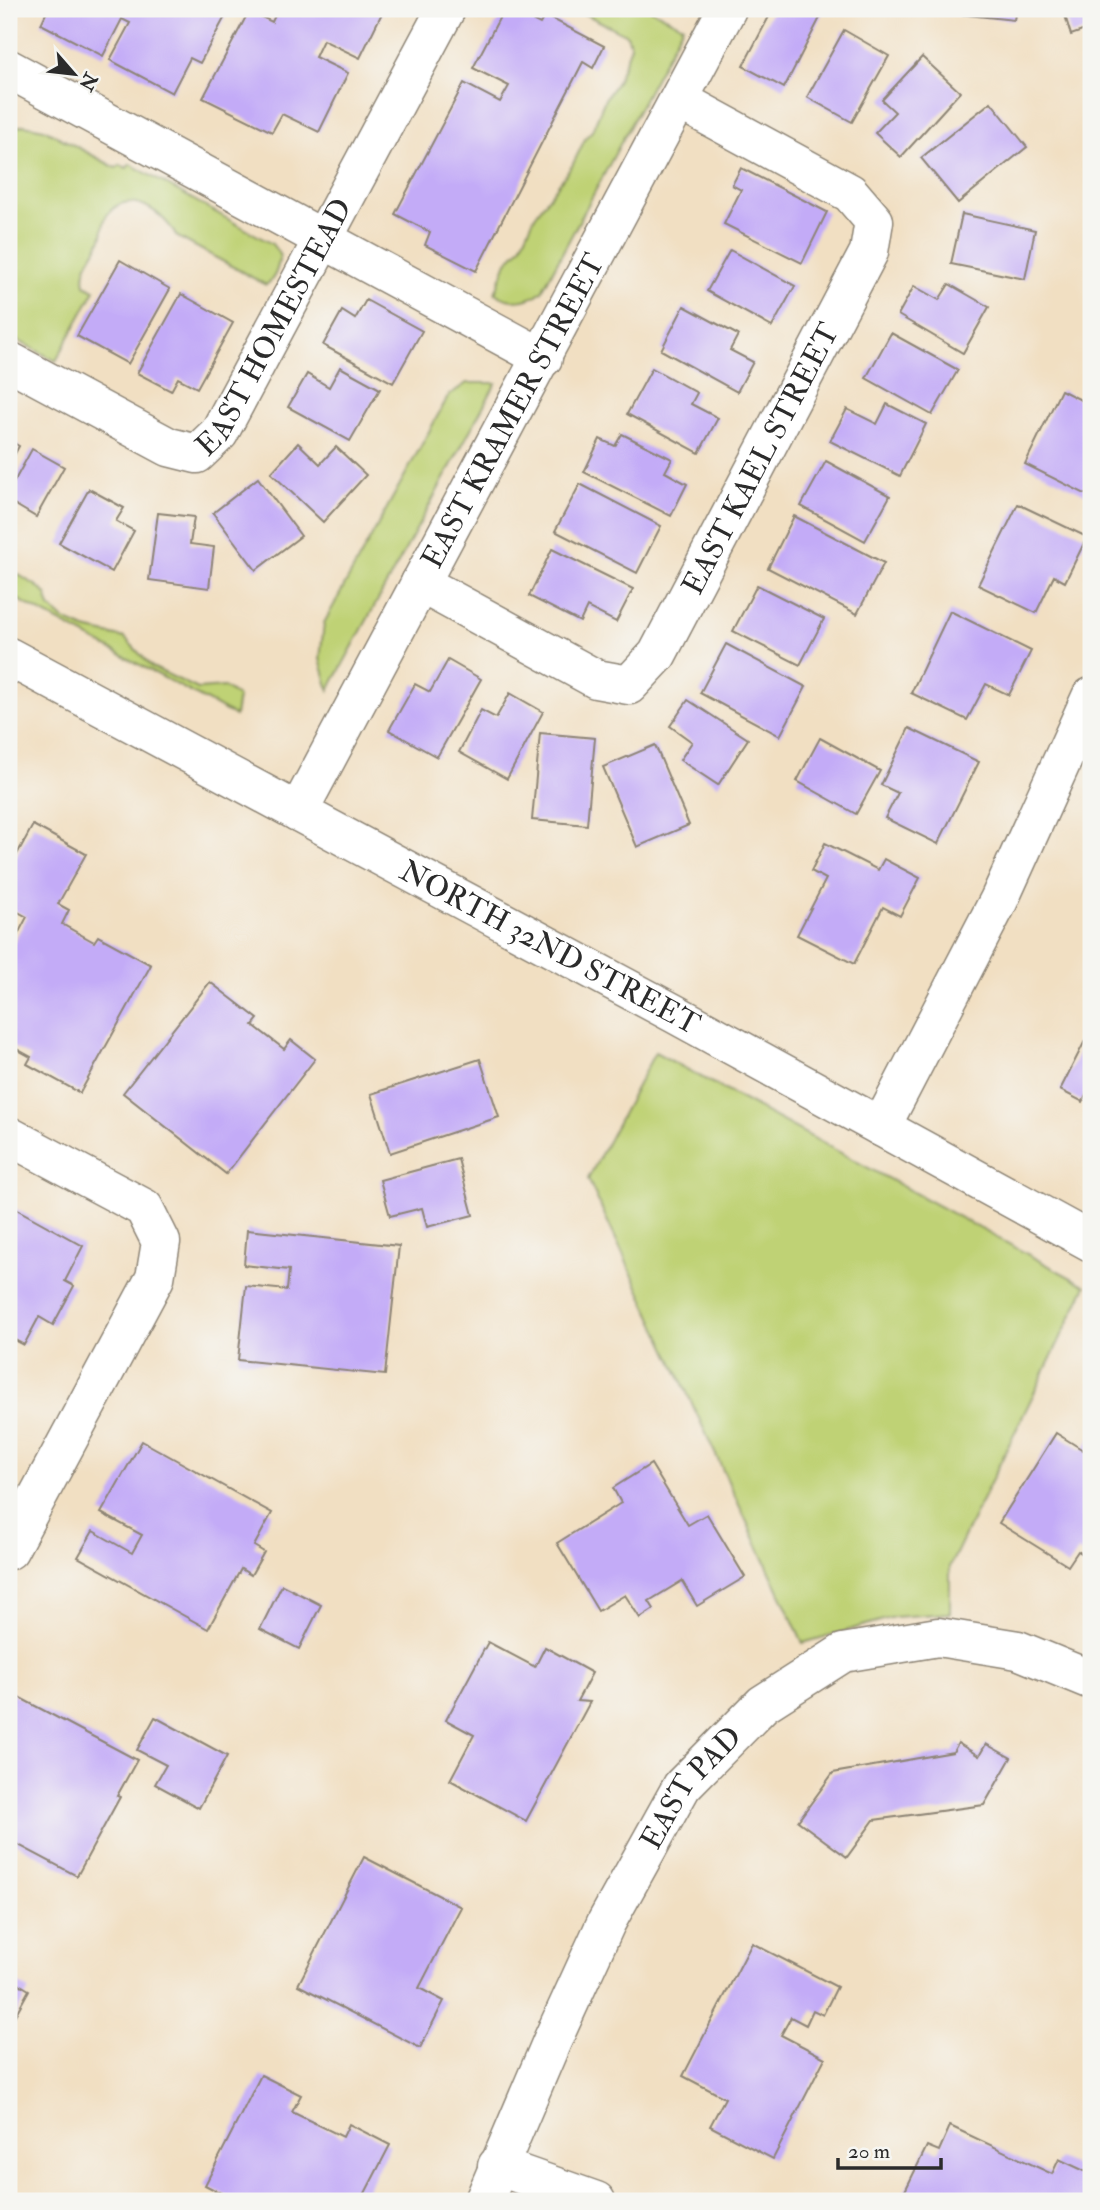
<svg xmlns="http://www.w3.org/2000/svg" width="1100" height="2210" viewBox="0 0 1100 2210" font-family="'IM FELL Double Pica',serif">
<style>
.green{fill:#bfd275;stroke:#757e50;stroke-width:2}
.building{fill:#c3abf7}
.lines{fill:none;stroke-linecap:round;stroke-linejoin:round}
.minor-casing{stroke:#8e8576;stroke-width:41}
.minor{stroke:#fff;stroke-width:38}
.labels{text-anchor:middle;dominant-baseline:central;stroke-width:5;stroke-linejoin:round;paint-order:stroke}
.street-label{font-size:30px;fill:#2b2b2b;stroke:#f6f6f2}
</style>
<rect width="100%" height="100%" fill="#f6f6f2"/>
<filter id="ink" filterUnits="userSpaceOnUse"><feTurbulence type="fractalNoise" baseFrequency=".0143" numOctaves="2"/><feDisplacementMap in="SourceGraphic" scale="14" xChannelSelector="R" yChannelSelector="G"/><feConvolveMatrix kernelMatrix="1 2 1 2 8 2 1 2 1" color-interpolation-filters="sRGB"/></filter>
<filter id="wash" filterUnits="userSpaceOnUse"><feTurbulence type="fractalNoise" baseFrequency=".00686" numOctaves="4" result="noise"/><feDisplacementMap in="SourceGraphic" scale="28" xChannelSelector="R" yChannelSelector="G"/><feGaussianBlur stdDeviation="1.57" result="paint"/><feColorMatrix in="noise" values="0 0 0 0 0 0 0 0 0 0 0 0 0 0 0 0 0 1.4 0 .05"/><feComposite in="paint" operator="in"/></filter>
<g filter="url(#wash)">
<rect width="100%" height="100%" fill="#f1dfc2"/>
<!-- green -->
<g class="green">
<path d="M575,9h75l33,17 -141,265c-14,12 -31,13 -47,2l12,-31 14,-15 14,-31 37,-50 14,-29 6,-6 13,-32 12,-17 14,-36 -4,-11z"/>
<path d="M24,125l20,4 72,39 4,-3 7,3 3,-4 142,80 8,11c-2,12 -4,23 -14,30l-90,-49c-11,-23 -48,-50 -69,-21 -5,8 -3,18 -7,26 -7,17 -19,25 -15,44l10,5 -39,71 -47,-25v-207z"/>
<polygon points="467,383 496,383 329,690 320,659 324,623 449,395"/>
<polygon points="9,569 37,586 46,594 50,607 64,620 85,629 125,638 152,667 198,689 224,687 238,697 235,716 9,595"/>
<polygon points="655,1052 1086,1286 950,1566 950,1613 894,1617 803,1643 588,1179"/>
</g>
<g id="blocks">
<!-- building -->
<g class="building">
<polygon points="48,9 215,9 226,15 200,63 190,58 172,93 110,60 130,23 122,19 103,56 41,24"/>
<polygon points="278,9 384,9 360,58 323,40 315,57 348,73 319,132 282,114 272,132 203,98 249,11 272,22"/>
<polygon points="504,9 510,9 540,24 545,15 604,46 593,68 583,62 476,271 425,245 430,232 395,214 464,83 500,102 509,86 473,68"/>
<polygon points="773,9 816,9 823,12 784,88 743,66"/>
<polygon points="960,9 1016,9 1014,20 959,14"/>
<polygon points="1063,9 1091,9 1091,28 1071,35"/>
<polygon points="844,30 889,56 852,122 807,97"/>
<polygon points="922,57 960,92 901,157 875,133 895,112 882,100"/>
<polygon points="991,102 1027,147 958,203 921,158"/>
<polygon points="741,168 827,212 802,263 724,224 741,190 732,185"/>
<polygon points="962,214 1035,230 1025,279 951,264"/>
<polygon points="730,250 795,286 772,327 707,291"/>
<polygon points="120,260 170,289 128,364 77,336"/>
<polygon points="949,284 989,307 963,353 898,315 914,286 939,300"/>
<polygon points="181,294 233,323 197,388 178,378 171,391 137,373"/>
<polygon points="366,300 422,331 393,383 323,345 342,311 355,319"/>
<polygon points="684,306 738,335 730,350 753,362 737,392 661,350"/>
<polygon points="891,333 958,370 932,415 866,378"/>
<polygon points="340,367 380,389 350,441 288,407 307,374 329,387"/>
<polygon points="652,368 697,393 691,404 718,418 699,453 627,414"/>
<polygon points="1061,390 1091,405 1091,497 1025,464"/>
<polygon points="887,404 926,424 900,476 830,441 847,409 877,424"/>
<polygon points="622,434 672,459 665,472 687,484 671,516 584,472 600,439 615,446"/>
<polygon points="9,440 19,446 9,465"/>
<polygon points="298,443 320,464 336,447 366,475 323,522 271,473"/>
<polygon points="32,449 64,467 36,517 9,501 9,491"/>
<polygon points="826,461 890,496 865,541 801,506"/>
<polygon points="258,478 301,536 256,570 213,513"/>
<polygon points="580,484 661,526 637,573 555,531"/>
<polygon points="89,489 124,508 116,521 134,531 112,572 59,543"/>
<polygon points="1018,504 1087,537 1065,582 1054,576 1036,613 978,585"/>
<polygon points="158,513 194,517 190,544 214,547 209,588 149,580"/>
<polygon points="794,516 884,563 857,614 768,568"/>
<polygon points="552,549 633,589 616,622 587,607 580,622 529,596"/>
<polygon points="757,585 824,619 800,665 733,631"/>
<polygon points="950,611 1031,651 1009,695 986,684 967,720 911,693"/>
<polygon points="726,644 806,687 780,736 700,693"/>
<polygon points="448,660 481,679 437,757 389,730 415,684 430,692"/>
<polygon points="510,693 543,712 507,779 459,752 481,710 496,718"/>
<polygon points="688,700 748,739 718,785 680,760 692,742 670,726"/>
<polygon points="909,728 979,762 938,844 885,818 898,793 881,785"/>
<polygon points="540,733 595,738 587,825 532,820"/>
<polygon points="820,738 880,771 856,814 797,781"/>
<polygon points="655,745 689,825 637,847 603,767"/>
<polygon points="33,825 86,854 58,904 69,910 62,924 94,942 98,936 151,965 80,1093 27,1064 31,1057 9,1045 9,951 27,917 9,907 9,869"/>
<polygon points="825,843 878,870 884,859 920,878 900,916 883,907 854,964 797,935 826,879 811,871"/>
<polygon points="210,982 258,1019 253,1025 284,1049 291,1040 315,1059 226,1174 123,1093"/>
<polygon points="1091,1029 1091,1091 1089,1089 1083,1102 1060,1090"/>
<polygon points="480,1059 499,1117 390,1153 371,1094"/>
<polygon points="458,1159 473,1215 427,1227 422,1208 390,1216 380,1180"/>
<polygon points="9,1205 83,1246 65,1281 74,1286 53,1325 39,1317 24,1345 9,1337"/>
<polygon points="247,1230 399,1246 385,1375 238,1360 246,1286 287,1290 289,1270 244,1265"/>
<polygon points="1056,1433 1083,1450 1091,1438 1091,1559 1078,1551 1068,1566 999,1523"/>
<polygon points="142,1441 272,1513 254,1546 264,1552 251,1575 241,1569 208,1629 78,1557 93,1531 132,1553 142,1535 101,1513"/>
<polygon points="651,1464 688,1525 707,1514 745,1577 697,1606 682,1581 649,1601 654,1609 640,1618 625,1595 598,1611 557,1543 621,1503 613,1488"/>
<polygon points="282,1585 321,1605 299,1649 260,1629"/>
<polygon points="488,1642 535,1667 545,1647 592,1673 577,1701 590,1702 526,1821 450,1780 474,1735 446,1720"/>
<polygon points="9,1692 137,1760 117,1796 120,1797 77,1876 9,1840"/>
<polygon points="155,1717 227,1756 199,1808 155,1784 166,1765 137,1750"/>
<polygon points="958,1743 979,1756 986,1744 1011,1758 984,1805 874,1820 847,1857 798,1821 833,1773 953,1752"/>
<polygon points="364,1857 461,1907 419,1988 444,2001 420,2048 298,1985"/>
<polygon points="752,1943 837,1987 823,2015 813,2010 806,2025 791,2017 781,2035 825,2058 773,2159 710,2126 725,2098 683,2076"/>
<polygon points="9,1978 29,1990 13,2019 9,2017"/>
<polygon points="261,2075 301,2095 292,2112 343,2137 349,2124 390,2145 361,2201 236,2201 205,2185"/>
<polygon points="950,2126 1052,2174 1059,2159 1091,2174 1091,2201 923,2201 904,2193 927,2146 939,2151"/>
</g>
</g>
</g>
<g filter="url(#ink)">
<use href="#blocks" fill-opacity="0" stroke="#8e8576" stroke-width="2"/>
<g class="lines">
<!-- minor casing -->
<g class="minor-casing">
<g id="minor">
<polyline points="9,69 543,358"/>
<path id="s1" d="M9,361l160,86 28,7 22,-21 227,-424"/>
<path id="s2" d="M420,583l176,96 33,6 28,-30 212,-403 5,-31 -24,-28 -171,-93"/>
<path id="s3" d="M9,657l666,357 416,228"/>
<path id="s4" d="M298,812c142,-268 288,-534 429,-803"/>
<polyline points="881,1127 999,900 1091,697"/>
<polyline points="9,1136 144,1208 161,1242 155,1278 9,1550"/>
<polyline points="497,2166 596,2201"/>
<path id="s5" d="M484,2201l68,-160 54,-118 76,-137 81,-82 80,-51 95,-16 80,13 73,30"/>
</g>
</g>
<!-- minor -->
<use href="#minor" class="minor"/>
</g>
</g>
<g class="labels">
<!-- street labels -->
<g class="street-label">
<text stroke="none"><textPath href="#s1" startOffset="360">EAST HOMESTEAD</textPath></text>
<text stroke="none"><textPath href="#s4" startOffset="455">EAST KRAMER STREET</textPath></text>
<text stroke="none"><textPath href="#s2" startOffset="497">EAST KAEL STREET</textPath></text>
<text stroke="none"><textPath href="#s3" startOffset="614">NORTH 32ND STREET</textPath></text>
<text stroke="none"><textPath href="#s5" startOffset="464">EAST PAD</textPath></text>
</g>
</g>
<!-- margin -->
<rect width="1100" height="2210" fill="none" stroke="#f6f6f2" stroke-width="35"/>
<!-- north arrow -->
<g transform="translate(74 74) rotate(118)" stroke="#f6f6f2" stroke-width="5" paint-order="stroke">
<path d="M0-5L12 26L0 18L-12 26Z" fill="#2b2b2b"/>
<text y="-10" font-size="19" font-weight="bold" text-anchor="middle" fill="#2b2b2b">N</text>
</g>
<!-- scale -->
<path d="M838 2158v10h103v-10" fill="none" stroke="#2b2b2b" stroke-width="3.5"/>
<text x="848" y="2158" font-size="21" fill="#2b2b2b" stroke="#f6f6f2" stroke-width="5" paint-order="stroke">20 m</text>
</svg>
